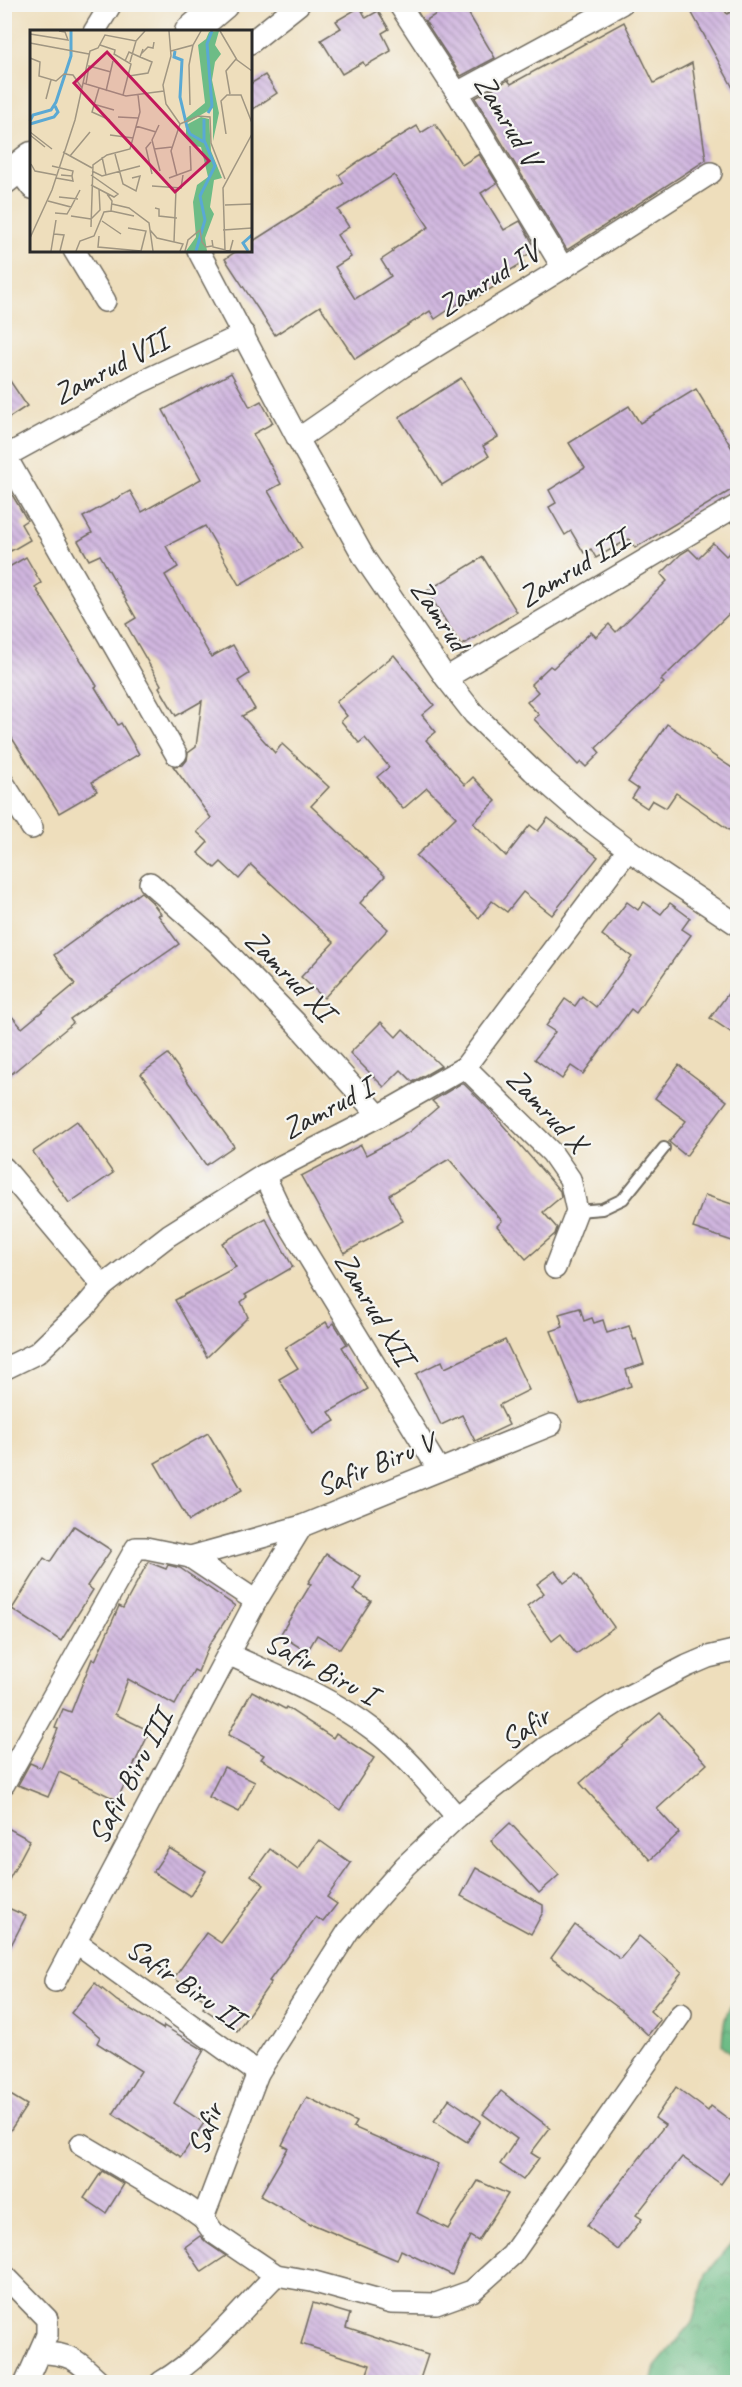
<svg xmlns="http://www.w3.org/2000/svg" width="742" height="2387" viewBox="0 0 742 2387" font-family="Caveat,sans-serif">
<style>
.forest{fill:url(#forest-crowns);stroke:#4c7458;stroke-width:1.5}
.building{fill:url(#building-back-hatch);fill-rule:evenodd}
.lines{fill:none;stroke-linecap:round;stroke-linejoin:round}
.lane-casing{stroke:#6f6a5e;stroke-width:14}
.street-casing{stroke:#6f6a5e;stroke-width:24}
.secondary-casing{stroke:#6f6a5e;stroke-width:33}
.lane{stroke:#fff;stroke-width:10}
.street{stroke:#fff;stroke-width:21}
.secondary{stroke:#fff;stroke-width:30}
.labels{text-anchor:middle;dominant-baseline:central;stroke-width:4.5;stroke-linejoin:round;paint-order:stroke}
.street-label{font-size:30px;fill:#2b2b2b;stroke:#f6f6f2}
.inset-river{fill:none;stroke:#5aa9d4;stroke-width:3}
.inset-road{fill:none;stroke:#a09682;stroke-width:1.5}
.view{fill:#c2185b;fill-opacity:0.15;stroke:#c2185b;stroke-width:3}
.inset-edge{fill:none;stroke:#2b2b2b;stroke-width:3}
</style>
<defs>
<pattern id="forest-crowns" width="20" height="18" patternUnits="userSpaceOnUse" patternTransform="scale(1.5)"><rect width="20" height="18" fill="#6dbc86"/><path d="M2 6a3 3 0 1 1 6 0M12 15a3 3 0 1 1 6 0" fill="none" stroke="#5a996e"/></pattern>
<pattern id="building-back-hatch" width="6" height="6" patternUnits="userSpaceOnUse" patternTransform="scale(1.5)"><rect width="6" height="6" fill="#d0b6df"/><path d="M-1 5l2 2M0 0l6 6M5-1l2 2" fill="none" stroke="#a994b5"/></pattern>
</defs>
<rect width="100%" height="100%" fill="#f6f6f2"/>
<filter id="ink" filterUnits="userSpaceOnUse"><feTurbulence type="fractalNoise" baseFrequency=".0167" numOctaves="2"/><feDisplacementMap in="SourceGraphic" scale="12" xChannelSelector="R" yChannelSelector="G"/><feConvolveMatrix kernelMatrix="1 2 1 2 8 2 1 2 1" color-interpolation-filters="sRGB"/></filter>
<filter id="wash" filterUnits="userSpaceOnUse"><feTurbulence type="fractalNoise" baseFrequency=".008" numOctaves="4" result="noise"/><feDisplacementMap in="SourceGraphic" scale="24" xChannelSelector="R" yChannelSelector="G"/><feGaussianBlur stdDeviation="1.35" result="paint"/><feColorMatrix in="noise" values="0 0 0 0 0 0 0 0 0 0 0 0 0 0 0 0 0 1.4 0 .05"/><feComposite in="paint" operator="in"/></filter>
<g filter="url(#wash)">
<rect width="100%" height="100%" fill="#eedebc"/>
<!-- forest -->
<g class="forest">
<path d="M737,1999v59l-15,-13c1,-16 2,-36 15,-46z"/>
<polygon points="737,2237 737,2382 651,2382 655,2367 692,2323 706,2274"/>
</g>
<g id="blocks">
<!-- building -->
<g class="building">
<polygon points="452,4 463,4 495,58 461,76 425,21"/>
<polygon points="687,4 721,4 727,14 738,8 738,97"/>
<polygon points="360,7 366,18 378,11 389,29 382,33 391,51 365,66 363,62 342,74 321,40 341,28 336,21"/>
<polygon points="624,22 654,83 692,63 706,160 567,250 475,98 508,80 511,84"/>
<polygon points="265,75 277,93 250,111 250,84"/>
<path d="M435,124l27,41 17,-11 18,29 -16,10 23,37 16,-9 16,28 -15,10 3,3 -25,15 3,5 -20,12 -21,13 -2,-4 -24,16 -5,-8 -75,48 -35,-53 -45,29 -50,-76 13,-9h12v-7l94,-60 -5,-8 20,-14 58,-35 4,7zM394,175l35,52 -37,23 1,2 -12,8 10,16 -36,23 -20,-32 16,-10 -14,-22 12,-8 -11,-17z"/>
<polygon points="4,372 27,406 4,421"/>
<polygon points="231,373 250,407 261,401 273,423 253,434 281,484 268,491 302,548 239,585 205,526 166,546 178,567 165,575 211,657 233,645 249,674 238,681 255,709 242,716 275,753 282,744 329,787 311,806 385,876 360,903 388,929 324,998 301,977 334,942 251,865 239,879 221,862 215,868 198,853 208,842 197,832 211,818 173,766 183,765 187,760 188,753 196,747 202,701 176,716 159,687 161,685 126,624 136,618 100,555 89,560 78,541 92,533 83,517 130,491 142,512 201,479 163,410"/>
<polygon points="461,378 498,437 483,446 489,456 442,485 399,417"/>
<polygon points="696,389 738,458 738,486 635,548 629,539 596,558 591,549 584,553 571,531 565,535 549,507 556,503 549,490 585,468 569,443 629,406 640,423"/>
<polygon points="4,481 27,520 21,524 30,540 11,551 4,539"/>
<polygon points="713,543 726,556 738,544 738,605 661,680 664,683 596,748 600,753 586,767 581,762 578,765 534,719 539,715 527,702 538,692 531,684 550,666 553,668 591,632 596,637 609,624 616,632 667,581 661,574 681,554 689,549 698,558"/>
<polygon points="26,557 41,583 35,587 97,686 95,687 118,725 121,723 139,754 92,782 97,791 59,813 12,738 4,742 4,570"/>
<polygon points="483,557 517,612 461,646 427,591"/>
<polygon points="394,655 434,705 422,715 436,732 426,740 465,785 473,777 496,801 473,823 506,856 530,825 538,831 548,818 598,857 552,915 523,892 507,912 492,901 479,918 416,856 456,817 427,788 403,809 377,777 389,767 365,738 359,743 341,721 347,716 336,702"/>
<polygon points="667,724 738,772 738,836 676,793 666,808 652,800 647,808 632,798 638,789 628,782"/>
<polygon points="141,892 152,902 161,914 158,915 179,944 70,1019 73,1023 4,1080 4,1007 22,1028 75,984 54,955"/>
<polygon points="627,902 638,910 644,902 661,914 670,903 690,918 682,929 691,935 636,1013 631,1009 583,1074 571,1066 562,1079 535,1059 555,1032 546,1026 565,999 575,1006 582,996 596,1007 632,957 602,935"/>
<polygon points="738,980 738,1037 710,1018"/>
<polygon points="381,1022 396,1037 403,1029 441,1066 413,1082 401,1070 384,1087 350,1053"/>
<polygon points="168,1054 234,1146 206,1165 141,1074"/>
<polygon points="679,1065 727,1101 686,1156 669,1142 686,1121 655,1098"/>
<polygon points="460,1084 464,1084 489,1109 560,1191 561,1197 543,1212 557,1228 555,1234 526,1259 497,1226 502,1221 449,1159 389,1195 403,1221 344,1253 301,1176 361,1145 366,1155 409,1132 438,1107 432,1101"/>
<polygon points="77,1121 113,1173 69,1203 33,1152"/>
<polygon points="705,1195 738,1206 738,1243 693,1228"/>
<polygon points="265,1218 293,1267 245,1295 247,1297 241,1302 248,1317 207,1357 175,1300 236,1267 222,1243"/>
<polygon points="580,1308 584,1321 592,1318 594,1323 603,1320 607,1333 629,1326 634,1340 636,1339 644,1364 626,1370 631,1386 580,1404 551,1331 563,1327 559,1314"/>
<polygon points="326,1322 329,1327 334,1323 347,1344 342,1347 368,1389 329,1412 335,1421 313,1434 279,1379 298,1368 285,1348"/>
<polygon points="505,1340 529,1390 499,1405 509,1425 475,1441 462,1415 441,1425 416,1374 442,1361 445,1368"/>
<polygon points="208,1433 242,1490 189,1521 155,1463"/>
<polygon points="74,1526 111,1550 87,1586 93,1590 61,1641 12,1609 44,1558 50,1562"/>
<polygon points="326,1554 361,1577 353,1590 371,1601 340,1649 317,1635 307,1652 280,1635 311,1584 308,1583"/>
<polygon points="148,1562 166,1569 168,1565 180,1568 235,1606 209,1645 198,1672 194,1670 175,1705 128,1679 115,1714 150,1731 117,1800 59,1772 48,1797 18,1785 30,1763 41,1768 58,1729 55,1728 63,1709 71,1712 92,1659 95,1661 119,1606 123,1608"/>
<polygon points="555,1571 564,1583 576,1574 614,1627 576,1654 561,1634 552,1641 527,1606 544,1593 537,1584"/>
<polygon points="252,1691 285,1709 286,1707 333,1738 336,1733 374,1758 340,1810 303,1784 261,1759 264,1755 228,1735"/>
<polygon points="660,1713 707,1764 657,1809 679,1833 650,1860 580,1783"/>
<polygon points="224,1767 255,1782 239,1812 209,1797"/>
<polygon points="510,1823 559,1875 539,1893 491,1841"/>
<polygon points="4,1826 30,1840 4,1889"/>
<polygon points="319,1840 351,1863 327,1897 337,1904 323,1922 316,1917 269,1981 271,1982 237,2031 203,2008 207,2002 174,1978 206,1933 221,1943 264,1885 251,1875 270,1849 298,1870"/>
<polygon points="169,1848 206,1871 190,1896 153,1872"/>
<polygon points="476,1868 543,1905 543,1912 531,1934 461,1896"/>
<polygon points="4,1906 26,1916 4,1959"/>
<polygon points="575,1925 620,1959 639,1936 682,1972 650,2011 660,2020 648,2035 624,2012 551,1958"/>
<polygon points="95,1983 117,2001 163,2029 164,2026 204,2050 174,2103 204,2123 181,2157 113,2114 141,2071 97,2043 100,2037 71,2013"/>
<polygon points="676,2087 708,2111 711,2106 738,2126 738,2160 721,2184 682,2157 636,2215 642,2219 618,2250 587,2226 665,2125 655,2118"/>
<polygon points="4,2091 27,2105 4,2140"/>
<polygon points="501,2091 550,2128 531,2153 539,2158 523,2180 500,2164 517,2139 483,2114"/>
<polygon points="307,2097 356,2122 353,2127 438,2164 417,2213 448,2229 478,2181 508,2194 478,2241 470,2236 452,2275 401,2250 397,2260 312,2224 311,2225 260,2196 288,2148 282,2145"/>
<polygon points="449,2099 481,2121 467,2142 434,2121"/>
<polygon points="102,2171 124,2184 106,2213 84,2198"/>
<polygon points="200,2236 207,2243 226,2256 202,2272 185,2247"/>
<polygon points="313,2303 350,2314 346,2328 428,2355 419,2382 364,2382 370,2365 301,2344"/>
</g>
</g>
</g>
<g filter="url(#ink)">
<use href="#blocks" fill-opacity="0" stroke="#6f6a5e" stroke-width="1.5"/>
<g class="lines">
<!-- lane casing -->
<g class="lane-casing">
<polyline id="lane" points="577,1211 602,1209 623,1199 664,1148"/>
</g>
<!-- street casing -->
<g class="street-casing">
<g id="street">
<polyline points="399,4 457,93 563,268"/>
<polyline points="94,32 111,4"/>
<polyline points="250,43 299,4"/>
<polyline points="457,93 621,4"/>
<polyline points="17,168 32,188"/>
<polyline points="74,250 105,301"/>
<polyline points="198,250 298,439 365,559 446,678 474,714 533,771 588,819 660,873 738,925"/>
<polyline points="298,439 402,367 563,268 711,173"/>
<polyline points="4,457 139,383 244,334"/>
<polyline points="6,457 176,754"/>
<polyline points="446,678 738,505"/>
<polyline points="4,784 32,828"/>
<polyline points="150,883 218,943 296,1023 379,1116"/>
<polyline points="465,1067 552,1153 570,1179 577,1211 555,1268"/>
<polyline points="4,1168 103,1286"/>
<polyline points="264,1175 282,1213 439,1470"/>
<polyline points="4,1369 37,1353 86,1306 103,1286 169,1235 264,1175 379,1116 465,1067 628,850"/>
<polyline points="190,1557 256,1601"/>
<path d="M228,1654c50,23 103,43 147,77 32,25 56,56 82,86"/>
<polyline points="4,1784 136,1548 146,1548 190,1557 302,1526"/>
<polyline points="77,1943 258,2073"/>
<polyline points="55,1981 256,1601 302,1526 551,1425"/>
<polyline points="81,2144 186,2206 203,2218 214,2233 276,2275 311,2281 391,2303 436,2304 472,2291 512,2255 681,2014"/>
<polyline points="203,2218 258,2073 349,1930 405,1866 457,1817 545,1748 621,1700 687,1666 708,1657 738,1650"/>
<polyline points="4,2275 47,2319 47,2335 26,2382"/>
<path d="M41,2353c31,0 38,9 59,29"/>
<path d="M161,2382c43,-25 80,-72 115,-107"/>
</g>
</g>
<!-- secondary casing -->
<g class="secondary-casing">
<g id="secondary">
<polyline points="190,32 223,4"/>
<polyline points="4,179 32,157"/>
</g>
</g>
<!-- lane -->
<use href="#lane" class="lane"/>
<!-- street -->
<use href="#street" class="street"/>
<!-- secondary -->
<use href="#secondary" class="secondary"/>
</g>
</g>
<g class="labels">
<!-- street labels -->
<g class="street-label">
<text transform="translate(508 120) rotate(59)">Zamrud V</text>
<text transform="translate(488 279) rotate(-32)">Zamrud IV</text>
<text transform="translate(110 367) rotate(-28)">Zamrud VII</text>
<text transform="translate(573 568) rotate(-31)">Zamrud III</text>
<text transform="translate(440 615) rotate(56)">Zamrud</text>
<text transform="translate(290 975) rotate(46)">Zamrud XI</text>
<text transform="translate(327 1108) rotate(-28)">Zamrud I</text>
<text transform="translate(547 1110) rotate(47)">Zamrud X</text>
<text transform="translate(375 1308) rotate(59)">Zamrud XII</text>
<text transform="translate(375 1464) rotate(-22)">Safir Biru V</text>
<text transform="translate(321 1668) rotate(28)">Safir Biru I</text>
<text transform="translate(525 1728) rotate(-36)">Safir</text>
<text transform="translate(130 1777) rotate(-62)">Safir Biru III</text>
<text transform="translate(185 1983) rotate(35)">Safir Biru II</text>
<text transform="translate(205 2129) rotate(-69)">Safir</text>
</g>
</g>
<!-- overview -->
<g transform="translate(30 30)">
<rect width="222" height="222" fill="#eedebc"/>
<path d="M189,1l-4,14 6,9 -6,8 -3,18 7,33 -6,28v-33l-28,16 -1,-4 21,-17 -7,-58 8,-6 3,-7zM171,87l8,2 2,32 11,27 -8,2 -4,27 4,7 -9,24 2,13h-21l10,-14 -3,-35 4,-17 11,-8 -7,-30 -7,-1 -8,-12v-9z" fill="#6dbc86"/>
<path class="inset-river" d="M145,21l-1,6 8,3 -2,37 7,30 3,7 14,8M178,83l4,-7 -5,-62 5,-13M0,91l3,-6 18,-5 5,-8 15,-46v-25M0,94l24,-7 4,-5 -3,-6M166,221l9,-31 -5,-24 15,-30 -11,-26v-21M218,221l-5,-8 9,-8"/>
<path class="inset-road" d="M139,1l2,25 -8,29 3,19 14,20 18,-8 12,1 1,26 14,36M190,1l17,29 15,11M0,4l38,6 -3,-8 -6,-1M0,13l59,11M70,15l15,5 -1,5M141,21l22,-6 8,-14M84,24l17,10 -8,31M111,24l7,-7 5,1 1,-6M0,28l10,4 -1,14 17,5 8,-7 9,1 9,13M95,31l4,-9 11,5M100,32l6,-21M99,46l19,-3 4,-11 -12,-5 3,-8M53,53l43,13 38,-5M56,54l3,-18 22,6M69,58l-7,24 18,8M76,61l7,-30M200,64l-4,-23 10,-12M16,69l5,-19M63,74l21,6M160,75l-1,-40 4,-20M88,87l20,1M129,95l-7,15 8,31M106,96l20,6M0,102l22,17M196,104l-5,-33 6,-6h14l11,28M0,105l15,12M80,105l23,3M121,112l-5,6 6,26M124,119l18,-2M33,122l29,16M85,124l8,30 13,7 4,-15 -8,2M40,126l20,-24M72,127l4,18M1,134l4,7 21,4M22,136l21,5 -1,5 -11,-1M62,141l10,5 38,-10M147,146l-6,-25 9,-27M26,148l17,3 -1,-5M139,148l22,-8 -1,-24M61,155l23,12 4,-3 -27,-19M122,156l29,2 2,-13M29,167l19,2M18,171l23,6 9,-17M82,174l17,4 20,15 4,28M195,175l27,-1M125,178l4,1v7l18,2M81,181l23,5M25,183l12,1 4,-7M41,186l20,3M61,189l9,-9 -1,-21M72,191l19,13M61,197l2,-62 14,-10 23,-6 10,-37 -2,-17M98,198l18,3 -5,20M120,200l7,8 26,6 -3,7M193,200l29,-2M24,204l10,1 -4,16M69,206l-1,11 43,4M0,208l22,-48 23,-70 15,-69 8,-3 7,-13 31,6 9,-10M182,210l1,7 17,4 3,-11M144,212l2,-53M195,220l-2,-62 29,-54M21,221l5,-31M46,221l4,-10 14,-5 10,-24 7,-1 1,-10 -5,-7M155,221l3,-11 12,-10 2,12 4,5 6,-1"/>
<path class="view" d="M77,22l102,109 -34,31 -101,-109z"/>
<rect width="222" height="222" class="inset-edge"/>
</g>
<!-- margin -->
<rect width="742" height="2387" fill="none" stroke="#f6f6f2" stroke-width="24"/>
</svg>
